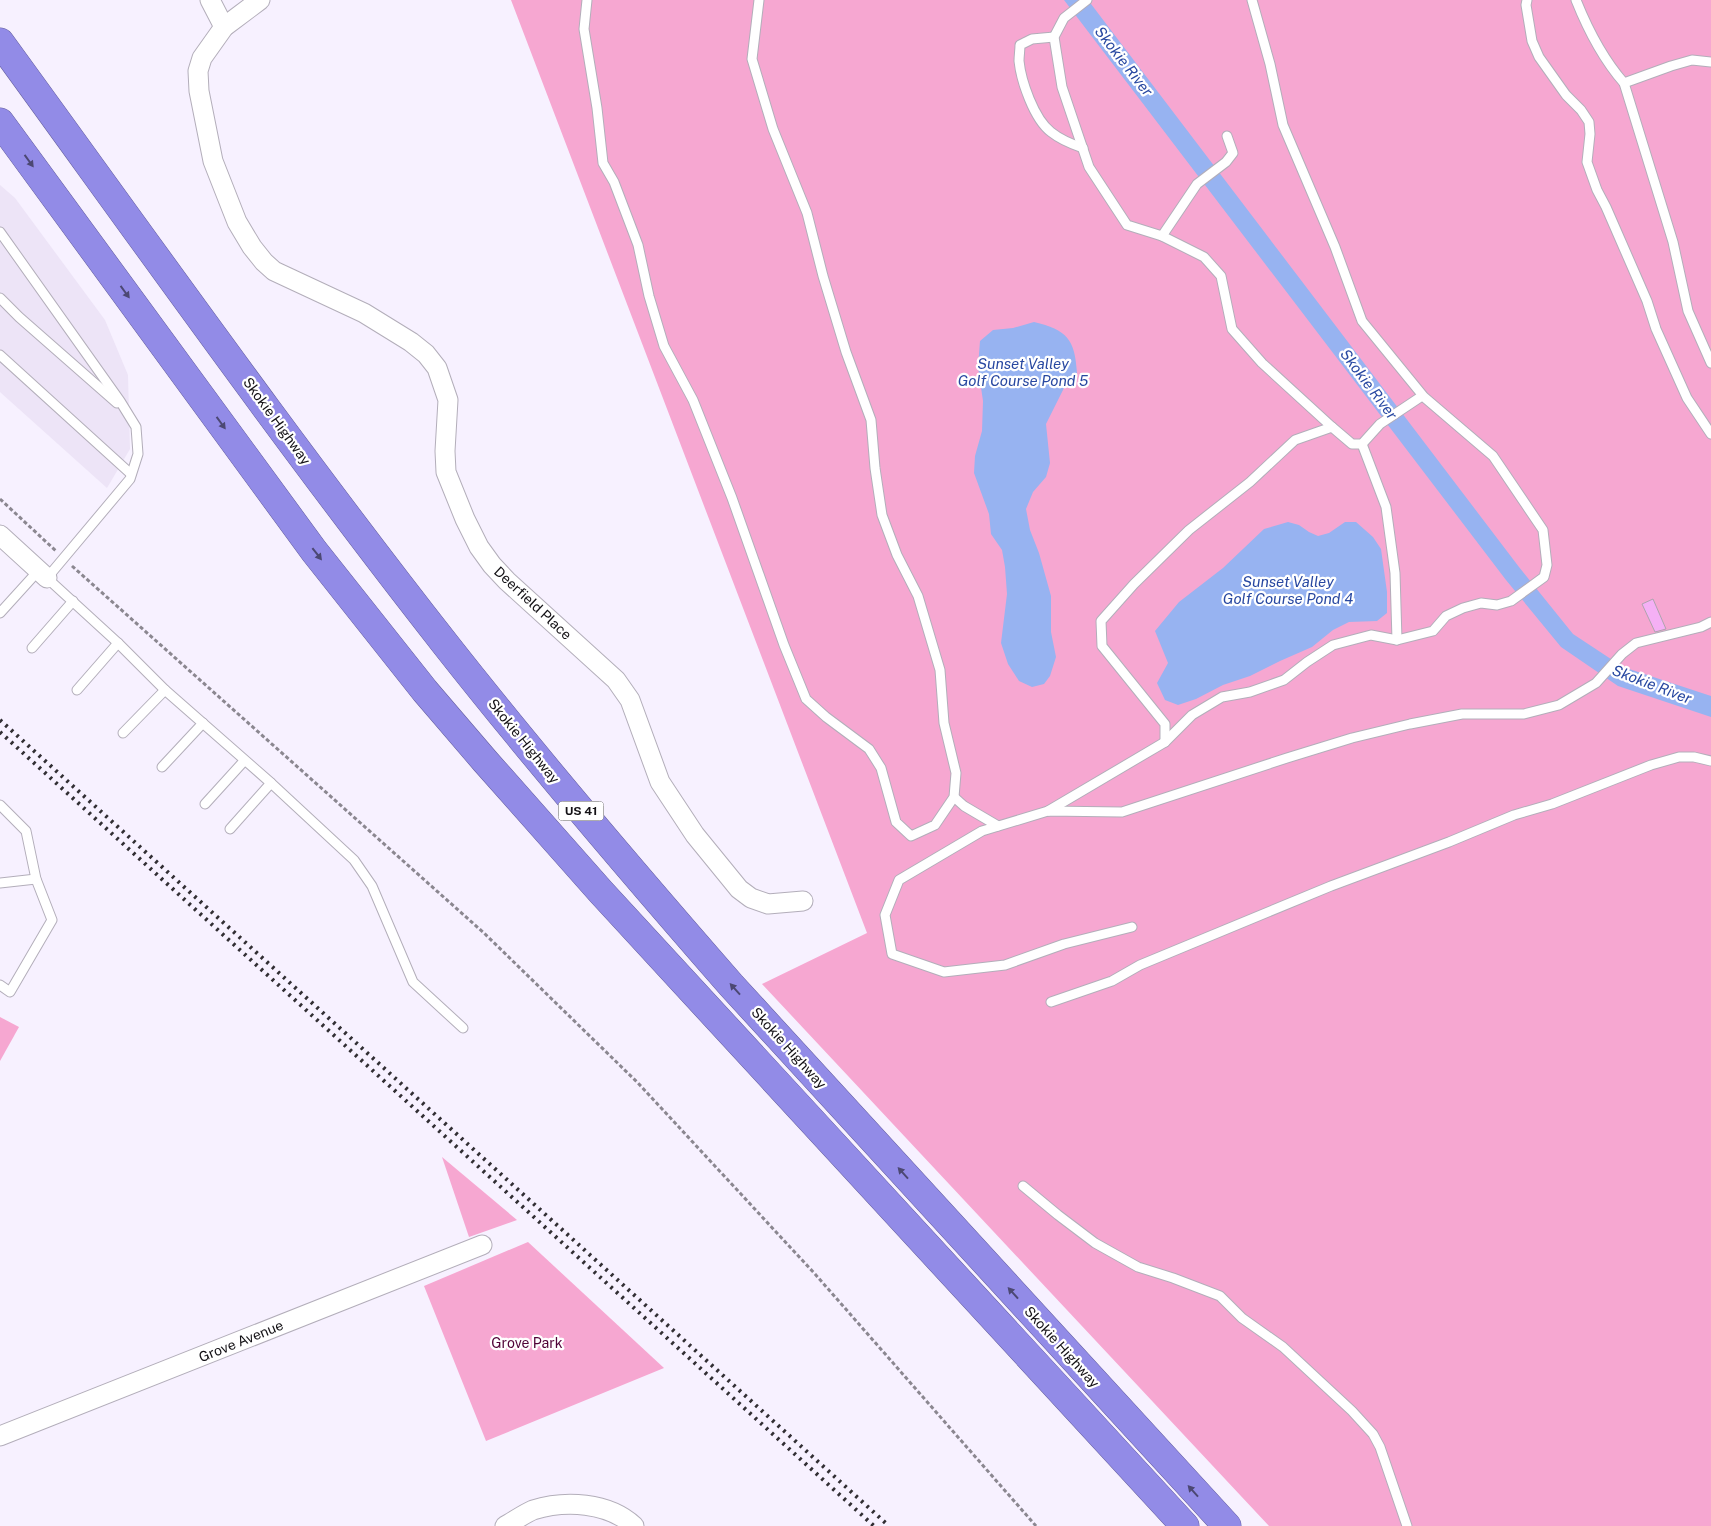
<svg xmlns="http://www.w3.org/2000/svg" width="1711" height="1526" viewBox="0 0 1711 1526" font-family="'Public Sans',sans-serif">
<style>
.built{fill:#ede4f7}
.green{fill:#f6a7d1}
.water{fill:#97b3f1}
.building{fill:#f5b0f5;stroke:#aea4ae}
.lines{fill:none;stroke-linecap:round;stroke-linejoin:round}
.service-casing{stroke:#b3aeba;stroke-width:11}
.minor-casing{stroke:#b3aeba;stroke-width:21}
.motorway-casing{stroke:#66609e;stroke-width:29}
.path{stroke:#8b8790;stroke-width:3;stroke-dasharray:4 2.5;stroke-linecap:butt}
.service{stroke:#fff;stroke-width:9}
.minor{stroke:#fff;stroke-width:19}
.motorway{stroke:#928be7;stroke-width:28}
.rail{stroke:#312e33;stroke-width:4;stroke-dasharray:2.5 5;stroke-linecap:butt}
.oneway{fill:#4c4873}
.labels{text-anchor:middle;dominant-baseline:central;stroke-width:4.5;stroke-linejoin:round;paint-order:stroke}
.shield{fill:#fff;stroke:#5a585b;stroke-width:1}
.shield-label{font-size:12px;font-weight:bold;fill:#131115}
.street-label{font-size:14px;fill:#131115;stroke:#fff}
.park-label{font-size:14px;fill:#500237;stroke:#fff}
.water-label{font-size:15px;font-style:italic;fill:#2848a1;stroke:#fff}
</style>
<rect width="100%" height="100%" fill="#f7f1ff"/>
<!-- built -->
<polygon class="built" points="0,185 15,198 105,320 128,375 130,449 107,488 0,392"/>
<!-- green -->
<g class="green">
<polygon points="511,0 1711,0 1711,1526 1269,1526 762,984 867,933"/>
<polygon points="0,1017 19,1027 0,1061"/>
<polygon points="442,1157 517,1220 469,1237"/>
<polygon points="528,1242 664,1368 486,1441 424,1286"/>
</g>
<!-- water -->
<g class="water">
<polygon points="1064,0 1088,0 1519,567 1573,634 1623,667 1711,696 1711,717 1618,686 1561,647 1506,580"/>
<path d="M1034,322c33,8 41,17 43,51l-13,15 -18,36 4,39 -4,14 -13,15 -7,17 4,21 9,23 12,43v36l5,25 -6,19 -6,8 -12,3 -13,-6 -11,-17 -7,-21 6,-49 -2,-27 -3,-17 -11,-16 -2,-20 -15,-41 1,-17 7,-25 1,-30 -5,-34 2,-26 13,-11 20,-2z"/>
<polygon points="1288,522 1299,525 1309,532 1318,536 1329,533 1345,522 1356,522 1373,537 1381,549 1387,592 1387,613 1377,621 1349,622 1333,630 1312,647 1280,661 1250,676 1223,685 1196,699 1178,705 1165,700 1157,683 1168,663 1155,631 1179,602 1223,568 1264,529"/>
</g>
<!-- building -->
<polygon class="building" points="1653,599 1666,629 1655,632 1642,604"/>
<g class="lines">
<!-- service casing -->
<g class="service-casing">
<g id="service">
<polyline points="587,0 584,29 597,108 603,163 614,182 638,245 649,296 664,346 693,400 732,498 784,645 806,699 826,717 869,749 881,768 896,822 911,836 935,825 954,797 956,773 944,723 940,670 918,596 897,555 882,515 875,468 871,420 846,352 823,276 807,213 773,129 752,59 759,0"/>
<polyline points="1087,0 1064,18 1054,37 1062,87 1089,167 1127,225 1162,236 1204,257 1221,276 1232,329 1262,363 1332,427"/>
<polyline points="1527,0 1526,5 1532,41 1539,57 1566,95 1581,110 1589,122 1590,134 1587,162 1597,190 1606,207 1647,301 1656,329 1687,398 1711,434"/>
<path d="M1576,0c12,30 27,59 48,83l49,159 15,69 23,52"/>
<path d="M1054,37l-22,2 -12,6c0,5 -1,11 -1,16 2,20 15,58 32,71 10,8 20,12 32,16"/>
<polyline points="1624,83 1671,66 1692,60 1711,62"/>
<polyline points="0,232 120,401 136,427 138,454 130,479 47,578 118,643 165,690 271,783 354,860 372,886 413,982 463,1028"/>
<polyline points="1162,236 1197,184 1226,162 1233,153 1227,136"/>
<polyline points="0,298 19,317 117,403"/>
<polyline points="0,355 131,474"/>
<polyline points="1362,444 1386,507 1395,573 1397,640"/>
<polyline points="0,613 39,570"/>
<polyline points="32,648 73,601"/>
<polyline points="77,690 118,643"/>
<polyline points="123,733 165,690"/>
<polyline points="1165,742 1165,724 1102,646 1101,621 1134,584 1189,530 1250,482 1295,440 1332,427 1352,444 1362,444 1380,424 1422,396"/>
<polyline points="162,767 203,723"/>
<polyline points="954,797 964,806 998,826"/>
<polyline points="205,804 244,761"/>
<polyline points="0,805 26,831 36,879 52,920 10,992 0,985"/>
<polyline points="1048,811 1165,742 1192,715 1222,697 1250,692 1284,680 1307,662 1333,645 1371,635 1397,640 1433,631 1446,616 1463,608 1481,603 1497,605 1511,601 1544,577 1547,565 1543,530 1493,456 1424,397 1362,321 1335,247 1283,125 1270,64 1252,0"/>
<polyline points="230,829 271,783"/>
<polyline points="0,883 36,879"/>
<polyline points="1132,927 1064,944 1005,965 944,972 892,954 885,915 899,880 982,831 1048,811 1122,812 1287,758 1352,738 1410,724 1462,714 1524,714 1559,705 1596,683 1622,654 1636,643 1701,627 1711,622"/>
<polyline points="1051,1002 1112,981 1140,965 1331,886 1449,842 1514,815 1552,804 1651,765 1679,757 1694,757 1711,761"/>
<polyline points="1023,1186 1058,1215 1095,1243 1138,1267 1173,1278 1220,1296 1242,1318 1283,1347 1352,1411 1373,1434 1380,1447 1407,1526"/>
</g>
</g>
<!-- minor casing -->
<g class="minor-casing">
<g id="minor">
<polyline points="210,0 224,27"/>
<polyline points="260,0 224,27 202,58 198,71 199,91 213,161 237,222 252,247 264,262 274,271 364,313 411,342 426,354 437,368 448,400 445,451 446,472 465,519 479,547 492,565 507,581 616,680 630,700 660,782 695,835 739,889 751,898 768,904 803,901"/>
<polyline points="0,535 47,578"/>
<polyline points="0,1436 482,1245"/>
<path d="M505,1526c9,-5 19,-12 28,-16 32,-10 75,-8 101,16"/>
</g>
</g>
<!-- motorway casing -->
<g class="motorway-casing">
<g id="motorway">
<path d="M0,42c147,202 292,407 446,603 92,117 188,229 285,340l496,541"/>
<polyline points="0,122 314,551 425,691 485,761 601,892 1185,1526"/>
</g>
</g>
<!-- path -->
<g class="path">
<polyline points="0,499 56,551"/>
<polyline points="72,566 484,933 638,1083 815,1274 1036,1526"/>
</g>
<!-- service -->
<use href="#service" class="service"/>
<!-- minor -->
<use href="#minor" class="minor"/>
<!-- motorway -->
<use href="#motorway" class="motorway"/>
<!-- rail -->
<g class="rail">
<polyline points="0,720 889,1526"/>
<polyline points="0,732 874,1526"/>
</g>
</g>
<!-- one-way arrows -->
<defs><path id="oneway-solid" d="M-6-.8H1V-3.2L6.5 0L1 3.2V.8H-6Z" transform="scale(1.25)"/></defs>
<g class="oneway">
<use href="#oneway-solid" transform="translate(29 161) rotate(54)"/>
<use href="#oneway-solid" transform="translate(125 292) rotate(54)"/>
<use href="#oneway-solid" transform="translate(221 423) rotate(54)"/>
<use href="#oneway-solid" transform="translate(317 554) rotate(52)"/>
<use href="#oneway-solid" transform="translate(735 989) rotate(-132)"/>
<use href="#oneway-solid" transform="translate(903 1173) rotate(-132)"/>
<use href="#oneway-solid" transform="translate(1013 1293) rotate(-132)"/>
<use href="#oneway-solid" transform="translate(1193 1491) rotate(-132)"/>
</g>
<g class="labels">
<!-- shield labels -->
<rect class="shield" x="558.5" y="801.5" width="45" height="19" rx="4"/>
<g class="shield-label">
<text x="581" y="811">US 41</text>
</g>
<!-- street labels -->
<g class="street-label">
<text transform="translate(277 421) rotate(54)">Skokie Highway</text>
<text transform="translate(533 603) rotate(43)">Deerfield Place</text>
<text transform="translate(524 741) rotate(51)">Skokie Highway</text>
<text transform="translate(789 1048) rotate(48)">Skokie Highway</text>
<text transform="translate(241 1341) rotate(-22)">Grove Avenue</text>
<text transform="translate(1062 1347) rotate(48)">Skokie Highway</text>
</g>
<!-- park labels -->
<g class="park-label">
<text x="527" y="1343">Grove Park</text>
</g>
<!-- water labels -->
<g class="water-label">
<text transform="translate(1124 61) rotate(52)">Skokie River</text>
<text x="1023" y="363">Sunset Valley<tspan x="1023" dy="17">Golf Course Pond 5</tspan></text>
<text transform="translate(1369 384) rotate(53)">Skokie River</text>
<text x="1288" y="581">Sunset Valley<tspan x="1288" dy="17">Golf Course Pond 4</tspan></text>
<text transform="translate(1652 684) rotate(21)">Skokie River</text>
</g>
</g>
</svg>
